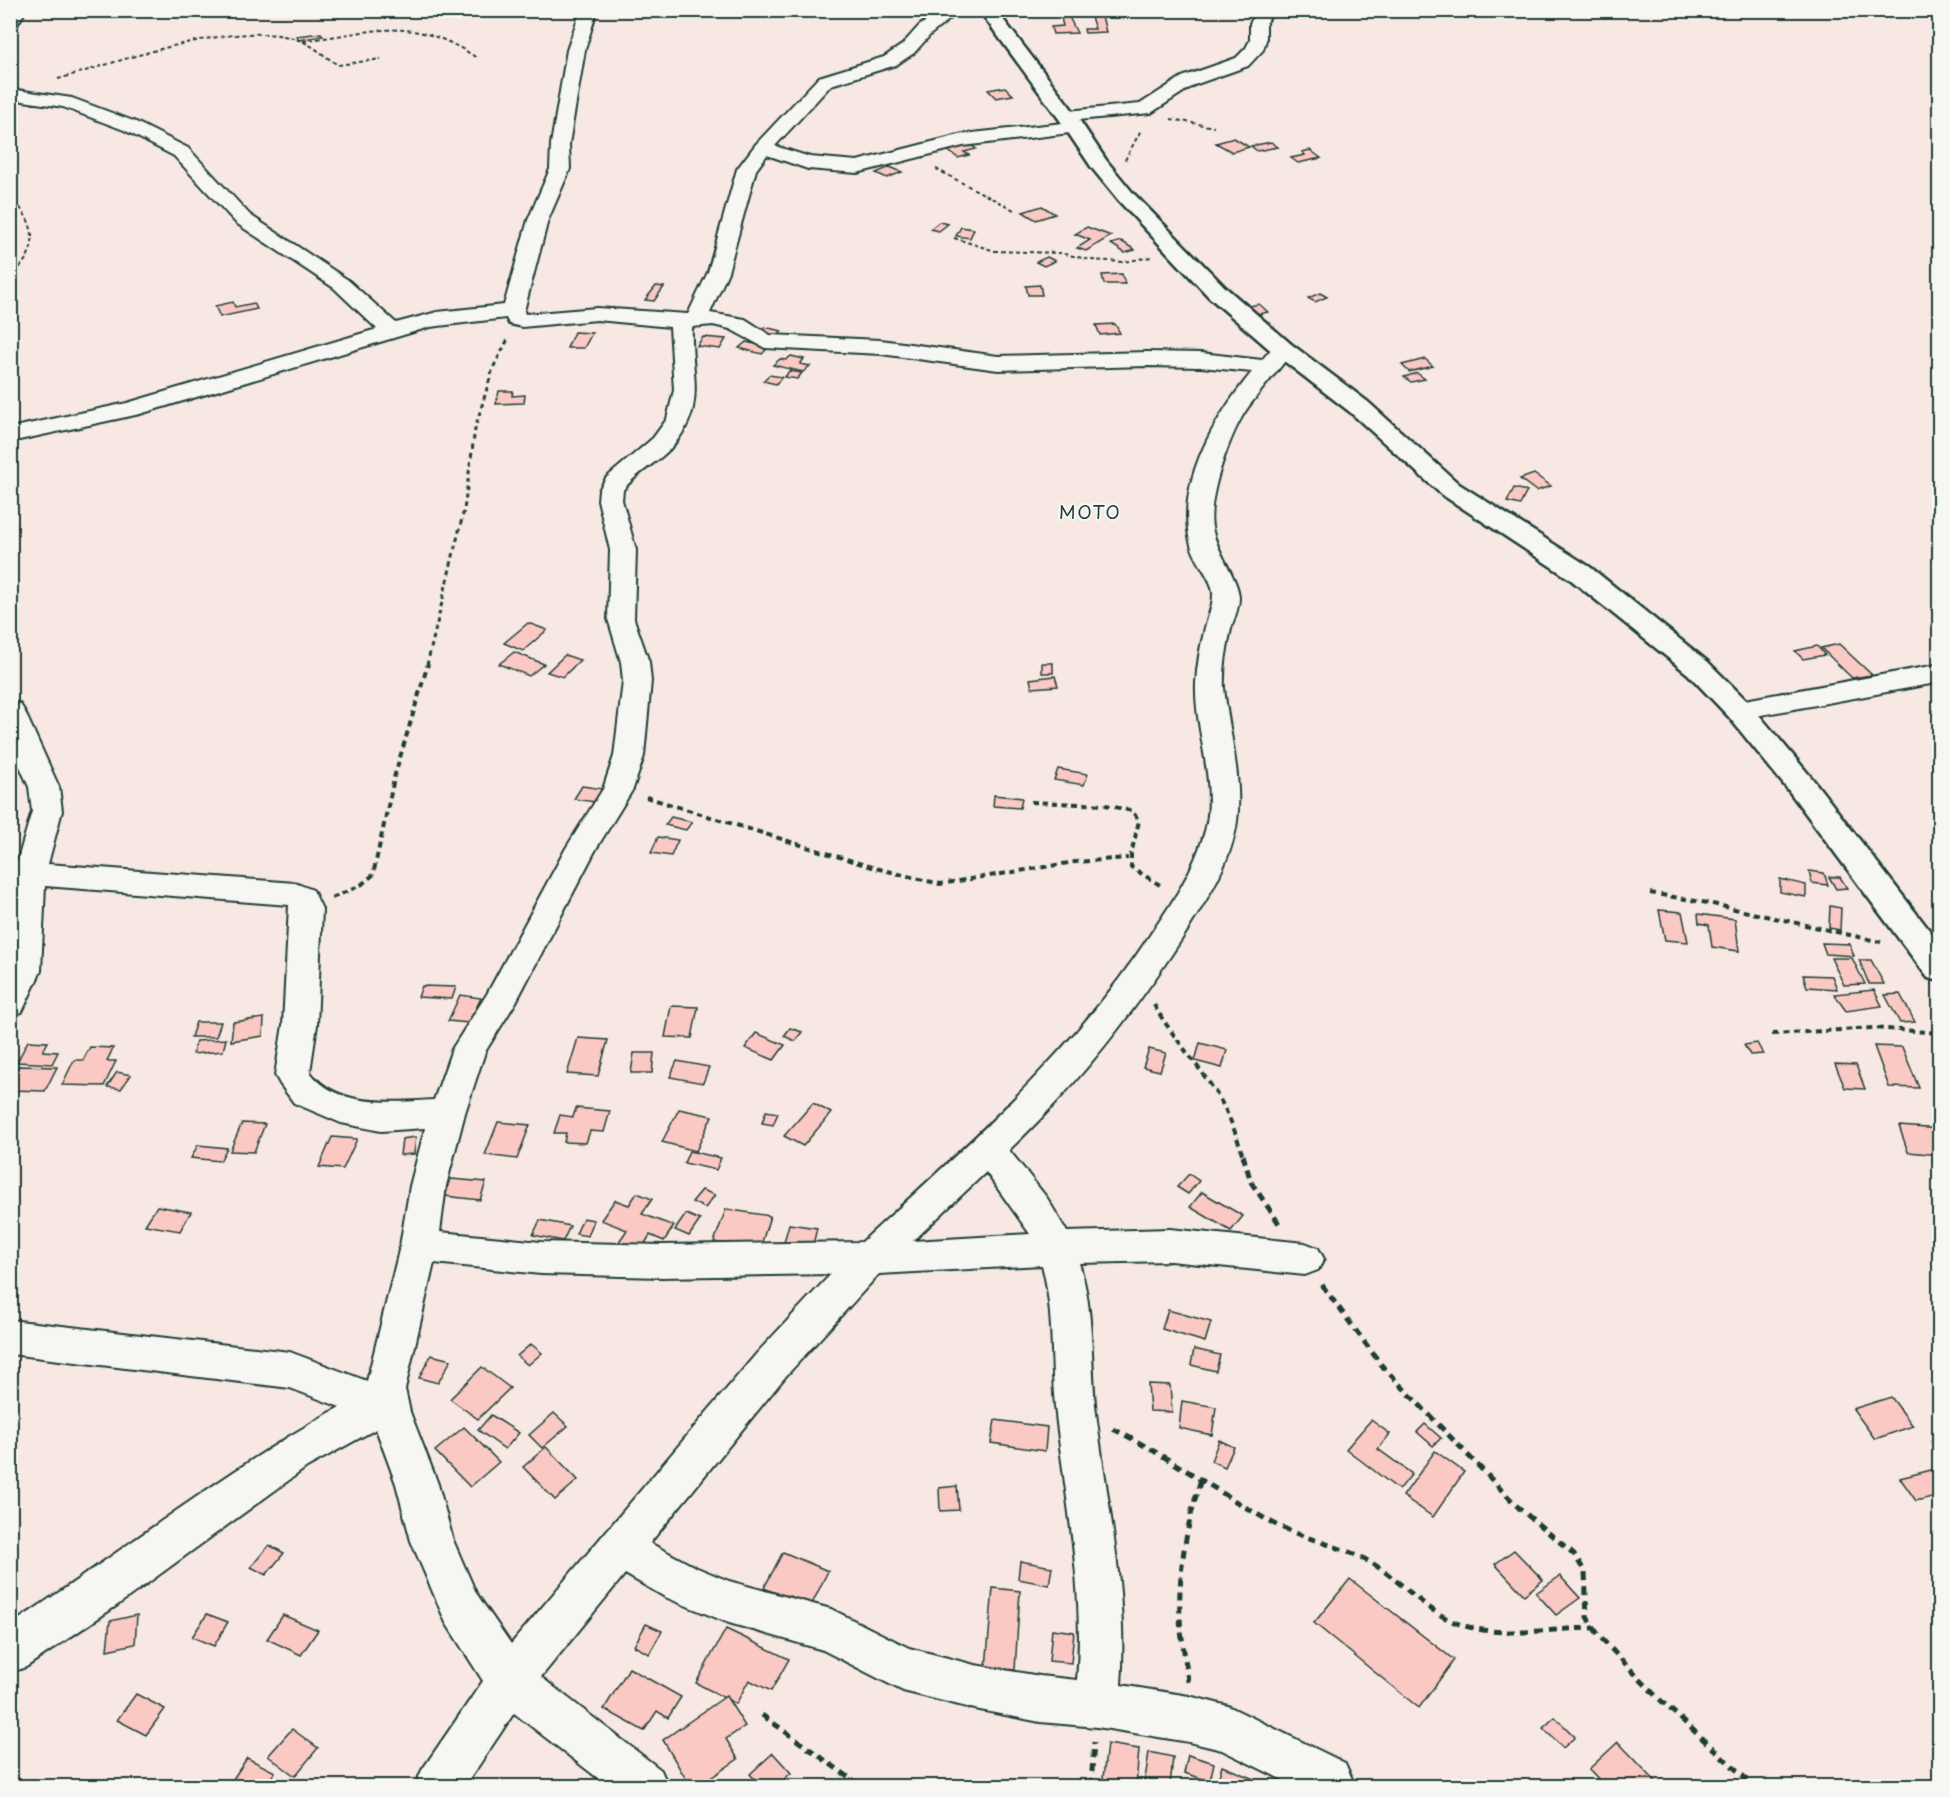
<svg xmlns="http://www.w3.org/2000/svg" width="1950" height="1797" viewBox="0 0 1950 1797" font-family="'Playpen Sans',sans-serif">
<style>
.building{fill:#fac9c3;stroke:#1f3d34;stroke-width:1.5}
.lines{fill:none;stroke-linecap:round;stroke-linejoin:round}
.minor-casing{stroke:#1f3d34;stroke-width:4}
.tertiary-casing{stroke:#1f3d34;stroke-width:5}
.path-far3{stroke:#1f3d34;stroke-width:2;stroke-dasharray:4 3;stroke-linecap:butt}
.path-far2{stroke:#1f3d34;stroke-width:3;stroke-dasharray:4.5 4;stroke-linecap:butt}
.path-far1{stroke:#1f3d34;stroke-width:4;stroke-dasharray:6 4.5;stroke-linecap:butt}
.path{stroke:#1f3d34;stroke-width:5;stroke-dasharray:8 6;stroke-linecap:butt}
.minor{fill:#f6f6f2;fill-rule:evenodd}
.tertiary{fill:#f6f6f2;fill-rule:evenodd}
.labels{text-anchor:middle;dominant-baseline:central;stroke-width:4.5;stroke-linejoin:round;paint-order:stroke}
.far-quarter-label{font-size:18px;letter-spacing:1.5px;fill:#1f3d34;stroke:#f6f6f2}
</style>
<rect width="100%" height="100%" fill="#f7e8e4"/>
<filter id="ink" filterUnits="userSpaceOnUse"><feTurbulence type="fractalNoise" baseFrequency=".0167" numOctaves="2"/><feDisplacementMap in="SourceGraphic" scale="12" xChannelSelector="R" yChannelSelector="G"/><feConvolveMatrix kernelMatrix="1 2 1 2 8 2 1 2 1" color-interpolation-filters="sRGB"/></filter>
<g filter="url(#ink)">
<!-- building -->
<g class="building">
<polygon points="1102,16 1106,32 1085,33 1084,29 1095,29 1091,17"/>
<polygon points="1069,17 1077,33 1053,34 1051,27 1063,26 1061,18"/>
<polygon points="321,33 323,36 298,40 297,36"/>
<polygon points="1005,87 1013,95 996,98 988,90"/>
<polygon points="1234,138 1249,147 1232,152 1216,143"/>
<polygon points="1271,142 1278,147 1257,151 1251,146"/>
<polygon points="970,144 976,149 964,152 969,155 958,158 947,150"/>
<polygon points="1310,150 1321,158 1298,163 1291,158 1305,155 1302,152"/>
<polygon points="890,167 902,172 887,178 876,173"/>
<polygon points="1042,206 1055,214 1036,220 1023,212"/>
<polygon points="939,222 948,224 939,231 930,229"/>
<polygon points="961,227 974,229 970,238 956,236"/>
<polygon points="1087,227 1111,236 1086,251 1077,248 1090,240 1075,234"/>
<polygon points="1121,241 1135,250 1125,253 1111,244"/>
<polygon points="1047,257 1055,261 1044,266 1036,262"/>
<polygon points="1122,274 1125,284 1104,284 1102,275"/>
<polygon points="1040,285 1042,295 1028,295 1026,286"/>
<polygon points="656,286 664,287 654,301 645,300"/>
<polygon points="1320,293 1327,297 1315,302 1308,298"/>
<polygon points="233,302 235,307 254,303 257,309 220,317 215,306"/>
<polygon points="1259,304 1268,312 1254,315 1245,307"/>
<polygon points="1115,324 1120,333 1100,335 1096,325"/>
<polygon points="764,327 782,331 777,337 758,333"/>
<polygon points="574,332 592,333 584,348 567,348"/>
<polygon points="703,337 726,339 720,349 697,346"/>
<polygon points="746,342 769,347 762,354 739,348"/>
<polygon points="791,356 804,359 800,364 810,366 803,372 773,365 780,359 786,360"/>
<polygon points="1425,359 1433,366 1409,372 1402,365"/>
<polygon points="789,371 802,373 797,379 785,377"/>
<polygon points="1417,373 1425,379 1411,382 1404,377"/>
<polygon points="769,375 782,377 776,384 763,381"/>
<polygon points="499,391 513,391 512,396 525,395 524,403 496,404"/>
<polygon points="1534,474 1551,486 1536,491 1520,479"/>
<polygon points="1514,488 1527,491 1520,505 1507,502"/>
<polygon points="528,623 547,630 523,651 504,643"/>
<polygon points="1839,644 1872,675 1852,678 1821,648"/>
<polygon points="1817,646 1825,655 1803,659 1795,651"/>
<polygon points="514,652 544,664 529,676 499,664"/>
<polygon points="565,655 580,660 563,677 547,672"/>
<rect x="1042" y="663" width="11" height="10"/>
<polygon points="1055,676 1058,686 1032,688 1030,679"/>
<polygon points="1058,769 1088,774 1084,785 1054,780"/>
<polygon points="582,786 603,789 595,802 574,799"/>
<polygon points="994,795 1022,798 1020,808 993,806"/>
<polygon points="671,817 692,822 686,830 665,825"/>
<polygon points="658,837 678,840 671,856 651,853"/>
<polygon points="1809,871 1824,873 1828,885 1812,883"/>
<polygon points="1829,877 1840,877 1847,888 1836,889"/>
<polygon points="1780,879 1806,885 1806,897 1780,892"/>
<polygon points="1830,906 1841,908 1840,930 1829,928"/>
<polygon points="1659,910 1682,912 1688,942 1665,940"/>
<polygon points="1698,914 1735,919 1739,951 1712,947 1709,925 1699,923"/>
<polygon points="1822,943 1850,944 1854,956 1826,954"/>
<polygon points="1831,958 1852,958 1865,984 1844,985"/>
<polygon points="1859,960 1871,960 1884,984 1869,984"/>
<polygon points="1803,975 1832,976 1837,989 1807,987"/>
<polygon points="422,986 456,987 452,999 418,997"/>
<polygon points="1874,990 1882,1006 1846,1011 1834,994"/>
<polygon points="1900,994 1915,1022 1900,1023 1885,995"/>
<polygon points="460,995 481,998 469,1023 448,1021"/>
<polygon points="671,1006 698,1007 692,1038 665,1037"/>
<polygon points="264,1018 263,1036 231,1041 233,1022"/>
<polygon points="196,1022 221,1022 216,1037 191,1037"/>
<polygon points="790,1028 802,1032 795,1041 784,1036"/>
<polygon points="756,1033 785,1045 774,1060 745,1048"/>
<polygon points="578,1038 608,1040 598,1076 567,1074"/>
<polygon points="226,1039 223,1051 193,1054 196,1041"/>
<polygon points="28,1041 48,1042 43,1051 58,1052 52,1064 17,1062"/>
<polygon points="1200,1043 1227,1050 1222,1068 1195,1061"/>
<polygon points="1757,1043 1763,1054 1750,1055 1744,1045"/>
<polygon points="1874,1046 1902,1047 1919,1088 1889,1087"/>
<polygon points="90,1047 113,1048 107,1061 116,1061 104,1086 62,1085 74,1060 83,1060"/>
<polygon points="1149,1049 1166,1053 1160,1071 1143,1067"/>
<polygon points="634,1053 654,1053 652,1073 631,1073"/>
<polygon points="677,1061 709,1067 703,1083 670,1077"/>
<polygon points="1835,1064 1856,1065 1865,1089 1845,1088"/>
<polygon points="18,1066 57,1067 45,1091 10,1090 10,1081"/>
<polygon points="117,1072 131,1075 121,1089 107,1087"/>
<polygon points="813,1103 831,1113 803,1146 784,1136"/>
<polygon points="576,1108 610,1111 604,1132 590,1131 586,1143 564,1142 566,1133 554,1133 560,1115 573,1117"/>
<polygon points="679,1109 712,1116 696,1151 662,1142"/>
<polygon points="766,1111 778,1113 773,1125 762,1123"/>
<polygon points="498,1122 530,1125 517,1159 485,1155"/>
<polygon points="242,1123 265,1124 254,1152 230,1151"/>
<polygon points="1899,1126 1940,1129 1940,1146 1937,1146 1940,1155 1908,1152"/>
<polygon points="332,1137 357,1139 343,1169 319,1167"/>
<polygon points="416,1137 414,1154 400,1155 402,1139"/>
<polygon points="198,1145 227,1148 220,1161 191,1158"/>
<polygon points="689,1151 721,1158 716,1170 684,1163"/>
<polygon points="1189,1174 1199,1181 1188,1194 1177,1187"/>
<polygon points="451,1179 486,1182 480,1200 445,1196"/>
<polygon points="702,1190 715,1195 705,1208 692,1202"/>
<polygon points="1202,1192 1243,1216 1231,1231 1190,1207"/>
<polygon points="637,1193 652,1199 642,1214 674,1226 664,1241 650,1235 640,1252 618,1243 627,1230 601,1220 615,1200 629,1205"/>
<polygon points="157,1206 191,1212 180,1231 145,1225"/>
<polygon points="726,1209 770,1216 760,1249 714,1242"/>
<polygon points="686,1214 700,1220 689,1236 675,1230"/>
<polygon points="583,1218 594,1220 588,1236 576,1234"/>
<polygon points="540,1220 570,1226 563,1241 533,1235"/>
<polygon points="789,1224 817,1228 812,1249 783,1246"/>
<polygon points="1168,1310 1211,1322 1205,1342 1162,1329"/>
<polygon points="531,1344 542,1353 528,1365 517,1356"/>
<polygon points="1194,1349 1220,1355 1216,1371 1191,1365"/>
<polygon points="431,1355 451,1360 438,1383 419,1378"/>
<polygon points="482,1367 510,1388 478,1419 450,1399"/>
<polygon points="1148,1384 1170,1385 1172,1412 1150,1411"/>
<polygon points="1891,1397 1913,1426 1875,1439 1853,1409"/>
<polygon points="1182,1401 1216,1407 1212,1435 1179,1428"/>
<polygon points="554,1413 568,1426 542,1448 529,1435"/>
<polygon points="491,1415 519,1433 505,1449 478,1430"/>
<polygon points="995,1420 1047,1427 1045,1451 991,1443"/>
<polygon points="1371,1420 1390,1434 1378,1449 1412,1474 1399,1490 1346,1449"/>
<polygon points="1425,1424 1441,1438 1433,1446 1417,1432"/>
<polygon points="464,1427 499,1462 470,1487 435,1451"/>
<polygon points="1219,1440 1234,1447 1225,1467 1211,1461"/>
<polygon points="546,1447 578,1480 555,1500 523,1467"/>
<polygon points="1435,1451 1464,1472 1433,1517 1403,1496"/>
<polygon points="1939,1468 1940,1495 1916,1501 1900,1478"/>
<polygon points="957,1486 959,1510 940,1511 939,1488"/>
<polygon points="269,1545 284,1553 266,1575 251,1567"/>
<polygon points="1514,1550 1543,1580 1524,1595 1495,1564"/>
<polygon points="783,1552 828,1571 810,1608 764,1588"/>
<polygon points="1020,1561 1052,1567 1049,1585 1018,1579"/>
<polygon points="1560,1576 1580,1598 1556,1615 1536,1593"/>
<polygon points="1350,1579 1454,1660 1419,1708 1314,1623"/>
<polygon points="993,1588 1020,1591 1015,1670 986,1667"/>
<polygon points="207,1614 228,1622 214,1646 192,1637"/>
<polygon points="137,1615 135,1644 107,1650 110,1621"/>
<polygon points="283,1615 318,1630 301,1655 267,1639"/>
<polygon points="646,1624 662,1631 649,1654 634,1646"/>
<polygon points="726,1629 789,1659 771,1691 749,1680 736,1704 696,1683"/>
<polygon points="1052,1629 1074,1632 1071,1663 1049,1661"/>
<polygon points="629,1668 681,1697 668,1718 657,1711 644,1731 604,1709"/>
<polygon points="136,1694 165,1709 146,1735 117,1720"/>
<polygon points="726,1696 745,1726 726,1739 738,1759 699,1786 690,1786 663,1740"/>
<polygon points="1555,1717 1575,1737 1563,1748 1543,1728"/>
<polygon points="292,1729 318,1748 295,1776 268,1756"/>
<polygon points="1618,1742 1660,1786 1605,1786 1589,1769"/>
<polygon points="1107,1744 1139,1749 1136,1786 1102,1786"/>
<polygon points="1149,1752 1173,1757 1170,1786 1144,1786"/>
<polygon points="773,1753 791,1773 777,1786 761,1786 750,1774"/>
<polygon points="1188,1755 1214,1763 1210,1781 1184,1773"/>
<polygon points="247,1758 275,1772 265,1786 248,1786 233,1779"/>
<polygon points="1222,1766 1271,1786 1216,1786"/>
</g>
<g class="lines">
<!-- minor casing -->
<g class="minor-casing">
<g id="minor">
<polygon points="10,10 26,10 16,27 10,28"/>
<path d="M581,10h16l-12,40 -16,94 1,25 -22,51 -24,91 1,3 72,-6 91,6 20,-42 29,-103 19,-25 63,-67 65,-20 18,-12 17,-19 23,-16h19l-30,24 -17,19 -18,12 -65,20 -56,61 35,11 47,4 106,-27 109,-12 6,2 3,4 -3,4 -115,14 -106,27 -49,-4 -41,-14 -11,15 -28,102 -18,41 35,6 25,16 111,5 117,16 149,-4 54,1 61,7c9,-11 14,-19 29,-16l3,5c-14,20 -31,38 -45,57 -18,24 -42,91 -37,121 4,25 27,52 27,71 0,10 -5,21 -8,31 -4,17 -8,41 -7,59 5,45 20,95 12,140 -7,37 -29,71 -49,103 -51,79 -109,154 -178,219l38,48 20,34 103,-3 135,14 13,5 6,11 -6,11 -13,5 -135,-14 -91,2c16,48 11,100 17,150 11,90 32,180 25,272l68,11 39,10 117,57 7,16 -3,7h-54l-73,-36 -33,-8 -92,-15 -57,-5 -65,-13 -72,-18 -80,-41 -94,-27 -64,-26 -40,-23 -84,103 120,93 7,16h-60l-94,-73 -49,73h-50l7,-16 61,-89 -37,-58 -35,-82 -15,-57 -20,-55 -69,38 -188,137 -93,63 -16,6v-48c111,-72 215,-155 330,-218l-50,-19 -280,-34v-34l280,32 77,29 33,-135 10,-60 15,-58 -44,3 -40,-8 -47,-20 -14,-19 -5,-9 8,-50 6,-120 -244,-19 -4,85 -19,41 -12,3v-75l4,-67 18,-62 -3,-24 -19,-43v-43l10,3 4,6 35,77 3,24 -14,53 247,19 18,7 9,19 -5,116 -7,47c28,37 83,30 124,28l18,-51 35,-55 79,-146 37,-59 11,-33 9,-75 -2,-19 -13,-43 2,-69 -12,-50 1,-10 7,-12 47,-40 14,-19 7,-29 -4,-63 -73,-7 -75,7 -13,-3 -3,-6 -76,9 -290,87 -130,28v-14l117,-25 250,-74 -43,-41 -98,-65 -62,-67 -50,-26 -61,-23 -53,-8v-10l62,9 64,24 52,26 62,67 98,65 48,43 41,-11 67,-7 24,-85 22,-51 1,-25 16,-94zM713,325l17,4 35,19 116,6 117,16 149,-4 54,1 51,5c-37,45 -78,113 -61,173 4,15 16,27 21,42 4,14 -5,30 -8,45 -4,16 -7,34 -8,51 -2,48 22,99 9,148 -11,39 -32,71 -55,104 -78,119 -185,212 -288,307l-200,3 -121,-3 -101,-10 6,-46 19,-73 20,-61 31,-50 80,-153 37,-60 11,-33 7,-75 -2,-19 -15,-43 2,-69 -14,-50 1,-10c12,-16 32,-26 46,-40 40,-42 21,-73 23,-123zM986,1172l44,62 -117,7zM434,1263l107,11 121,3 169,-3 -74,79 -246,291 -35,-51 -23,-53 -15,-56 -28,-72 -5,-23zM1042,1265c13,49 8,100 14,150 10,88 29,176 21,265l-37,-4 -65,-11 -66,-17 -78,-39 -102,-28 -34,-14 -45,-24 135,-166 94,-103z"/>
<polygon points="1258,10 1275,10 1266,23 1266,40 1263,50 1248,66 1194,85 1151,113 1067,121 1058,116 1067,111 1140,104 1182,77 1236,58 1246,48 1250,40 1250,23"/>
<polygon points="1936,665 1940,666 1940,682 1936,683 1739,719 1729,716 1725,710 1729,704 1739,701"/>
</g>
</g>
<!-- tertiary casing -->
<g class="tertiary-casing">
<polygon id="tertiary" points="979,10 996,10 1074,112 1106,160 1133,193 1225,287 1291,344 1368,402 1459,484 1590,567 1708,662 1749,703 1811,777 1940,944 1940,981 1928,978 1789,791 1729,717 1688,674 1570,579 1441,494 1350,412 1275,354 1209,297 1119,201 1092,168 1059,119"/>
</g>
<!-- path-far3 -->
<g class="path-far3">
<path d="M303,41c73,-9 107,-27 174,17"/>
<path d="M58,79c62,-17 185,-64 246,-37 12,6 23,16 34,23l43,-6"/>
<polyline points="1171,119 1214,127"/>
<polyline points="1125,160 1141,130"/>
<polyline points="936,169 1014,210"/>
<path d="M10,197c28,26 31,55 0,79"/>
<polyline points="954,238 995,251 1060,253 1091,260 1124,262 1151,257"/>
</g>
<!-- path-far2 -->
<polyline class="path-far2" points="427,665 464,510 475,429 493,368 508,339"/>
<!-- path-far1 -->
<g class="path-far1">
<polyline points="646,797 875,868 940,884 1075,862 1128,858"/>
<polyline points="1031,802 1106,805 1132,811 1139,821 1131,854 1131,867 1163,887"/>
<polyline points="1650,893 1708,903 1881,942"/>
<polyline points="332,898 361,885 373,875 395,774 428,664"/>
<path d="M1154,1005c18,31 42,57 62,88 12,19 21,42 27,64"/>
<polyline points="1772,1034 1874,1028 1940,1033"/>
</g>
<!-- path -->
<g class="path">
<polyline points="1243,1155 1251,1182 1280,1225"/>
<polyline points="1322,1285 1383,1367 1519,1508 1574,1554 1585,1572 1587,1617 1599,1636 1656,1696 1754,1786"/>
<path d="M1113,1429c55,27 104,63 158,93 31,17 66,22 97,39 33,18 57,52 94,64 42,14 89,3 132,3"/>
<polyline points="1932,1440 1940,1448"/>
<path d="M1188,1682c-2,-22 -7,-43 -8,-65 -2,-47 7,-93 21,-138"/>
<polyline points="762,1715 861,1786"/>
<polyline points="1091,1786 1094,1742"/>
</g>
<!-- minor -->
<use href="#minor" class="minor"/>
<!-- tertiary -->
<use href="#tertiary" class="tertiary"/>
</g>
</g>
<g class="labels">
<!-- far-quarter labels -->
<g class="far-quarter-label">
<text x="1090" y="511">MOTO</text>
</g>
</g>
<!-- margin -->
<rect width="1950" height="1797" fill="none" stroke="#f6f6f2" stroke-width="36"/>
<rect x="18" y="18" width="1914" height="1761" fill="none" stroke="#1f3d34" stroke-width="2" filter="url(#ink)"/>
</svg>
